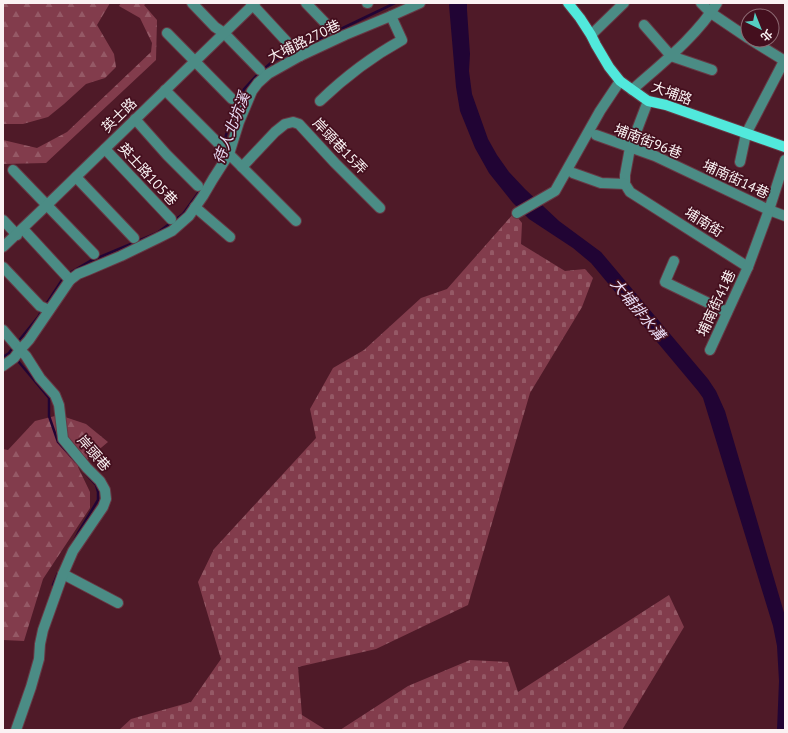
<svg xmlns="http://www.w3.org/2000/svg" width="788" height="733" viewBox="0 0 788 733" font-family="'PT Sans','Noto Sans TC',sans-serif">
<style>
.forest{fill:url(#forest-firs)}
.cemetery{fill:url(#cemetery-stones)}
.water{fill:#210434}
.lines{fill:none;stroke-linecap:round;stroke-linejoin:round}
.stream{stroke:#210434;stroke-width:2.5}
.minor-casing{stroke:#673844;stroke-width:12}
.major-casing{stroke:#673844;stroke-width:12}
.minor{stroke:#4b8c85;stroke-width:10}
.major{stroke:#51e9dc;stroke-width:10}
.labels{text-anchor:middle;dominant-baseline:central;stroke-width:3.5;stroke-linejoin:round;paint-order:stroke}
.street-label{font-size:14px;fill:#faf2f3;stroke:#440f1e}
.water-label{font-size:15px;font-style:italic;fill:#eadef7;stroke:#440f1e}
</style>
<defs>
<pattern id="forest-firs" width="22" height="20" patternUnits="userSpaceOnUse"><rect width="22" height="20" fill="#823c4c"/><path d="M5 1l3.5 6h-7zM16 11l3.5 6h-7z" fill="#955966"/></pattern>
<pattern id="cemetery-stones" width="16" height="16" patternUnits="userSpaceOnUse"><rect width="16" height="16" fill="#823c4c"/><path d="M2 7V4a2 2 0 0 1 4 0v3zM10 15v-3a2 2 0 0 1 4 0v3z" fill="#955966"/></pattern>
</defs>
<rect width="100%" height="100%" fill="#4f1a28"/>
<!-- forest -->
<g class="forest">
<polygon points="3,3 110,3 97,25 114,54 116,67 105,78 86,84 64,104 48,117 23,124 3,124"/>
<polygon points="121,3 147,3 144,5 157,20 156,60 46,163 3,164 3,140 37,148 67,132 151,52 152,43 140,18 119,6"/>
<polygon points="59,415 86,424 108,442 78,467 90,492 90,508 43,579 24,641 3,640 3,449 8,450 35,421"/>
</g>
<!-- cemetery -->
<g class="cemetery">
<polygon points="514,213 522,223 521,244 565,271 585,269 593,278 582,307 530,393 468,605 376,649 298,667 302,715 326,730 119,730 131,719 191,702 221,659 198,582 214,549 316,438 310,409 333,368 364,350 421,298 447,289"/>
<polygon points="669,595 684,627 622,730 340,730 408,686 470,660 508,662 518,692"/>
</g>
<!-- water -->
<polygon class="water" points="450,3 467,3 467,10 470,54 469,71 472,94 488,139 497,155 509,172 525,189 559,221 601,252 708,379 716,391 725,411 785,616 785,730 777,730 779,681 777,646 773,626 703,398 698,391 591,263 573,248 529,219 513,203 489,173 475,148 460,111 456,87 449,5"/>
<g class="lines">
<!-- stream -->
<g class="stream">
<polyline points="297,50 395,3"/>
<polyline points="263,70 274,60 293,52"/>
<polyline points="224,144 226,135 244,89 259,73"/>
<polyline points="219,162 222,151"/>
<polyline points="68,274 90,261 157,233 183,214 201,189"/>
<polyline points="45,306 64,277"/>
<polyline points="17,343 38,317 42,310"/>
<polyline points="3,357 9,353 14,346"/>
<polyline points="17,358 18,361 49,398 49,416 58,442 76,462"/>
<polyline points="72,545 78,533 98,500 98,492 96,485 85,473"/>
<polyline points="53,585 58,573"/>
</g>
<!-- minor casing -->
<g class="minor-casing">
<g id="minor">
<polyline points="192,3 215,27 224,33 260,70"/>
<polyline points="251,3 300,56"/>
<polyline points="306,3 331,29"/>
<polyline points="367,3 368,3"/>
<polyline points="701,3 711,13 748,38"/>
<polyline points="644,25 671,56 712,70"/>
<polyline points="167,33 232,99"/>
<polyline points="591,35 624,3"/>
<polyline points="751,40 785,61"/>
<polyline points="165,90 296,221"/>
<path d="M632,90c29,-26 64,-53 85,-87"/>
<path d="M320,101c26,-25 51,-44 82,-61l-11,-24"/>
<polyline points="648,101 630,148 625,175 625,184 630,192 748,267"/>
<polyline points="135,119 167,155 198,186"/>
<polyline points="596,135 655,156 769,210 785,216"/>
<polyline points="105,149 171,219"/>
<polyline points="740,162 746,134 784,61"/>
<polyline points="242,167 275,132 285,124 293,122 299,124 335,163 380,208"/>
<polyline points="13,170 94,254"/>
<polyline points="573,173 601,183 625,184"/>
<polyline points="76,177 134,238"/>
<polyline points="195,207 230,237"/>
<polyline points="517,213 555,191 600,111 620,81"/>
<polyline points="3,220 17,235"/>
<polyline points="23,229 70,280"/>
<polyline points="3,247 47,205 255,3"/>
<polyline points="674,261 665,282 727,312"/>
<polyline points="3,267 40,306 49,310"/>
<polyline points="3,330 20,350 14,358 3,366"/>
<polyline points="710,350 748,267 769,210 785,160"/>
<polyline points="63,574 118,603"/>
<polyline points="16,730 31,687 39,659 40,644 43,630 63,574 73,551 103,507 106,499 105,490 100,481 87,468 63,439 59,405 55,395 40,378 26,356 20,350 29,340 70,280 78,274 88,270 121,256 158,238 172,231 189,216 203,196 213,179 229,154 239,122 252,91 258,83 268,74 300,56 345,35 391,16 420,3"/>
</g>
</g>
<!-- major casing -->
<g class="major-casing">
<polyline id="major" points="568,3 580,18 591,35 596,45 609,67 620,81 648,101 666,105 785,147"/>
</g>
<!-- minor -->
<use href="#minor" class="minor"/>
<!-- major -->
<use href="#major" class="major"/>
</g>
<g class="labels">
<!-- street labels -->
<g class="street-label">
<text transform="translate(304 41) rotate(-26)">大埔路270巷</text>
<text transform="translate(672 93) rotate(20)">大埔路</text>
<text transform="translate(119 115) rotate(-44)">英士路</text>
<text transform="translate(648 141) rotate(21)">埔南街96巷</text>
<text transform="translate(340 146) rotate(46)">岸頭巷15弄</text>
<text transform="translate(148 174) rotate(47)">英士路105巷</text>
<text transform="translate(736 179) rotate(25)">埔南街14巷</text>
<text transform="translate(704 222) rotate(32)">埔南街</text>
<text transform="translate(716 303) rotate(-65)">埔南街41巷</text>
<text transform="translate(94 453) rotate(49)">岸頭巷</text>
</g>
<!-- water labels -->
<g class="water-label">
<text transform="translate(231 128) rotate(-69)">待人北坑溪</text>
<text transform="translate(638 309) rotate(50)">大埔排水溝</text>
</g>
</g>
<!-- border -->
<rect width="788" height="733" fill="none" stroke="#faf2f3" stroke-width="8"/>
<!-- north arrow -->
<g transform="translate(760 28) rotate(137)"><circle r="19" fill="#440f1e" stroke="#8d6a73"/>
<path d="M0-3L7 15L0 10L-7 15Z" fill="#56cec3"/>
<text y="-6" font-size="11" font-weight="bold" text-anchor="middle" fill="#faf2f3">北</text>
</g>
</svg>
